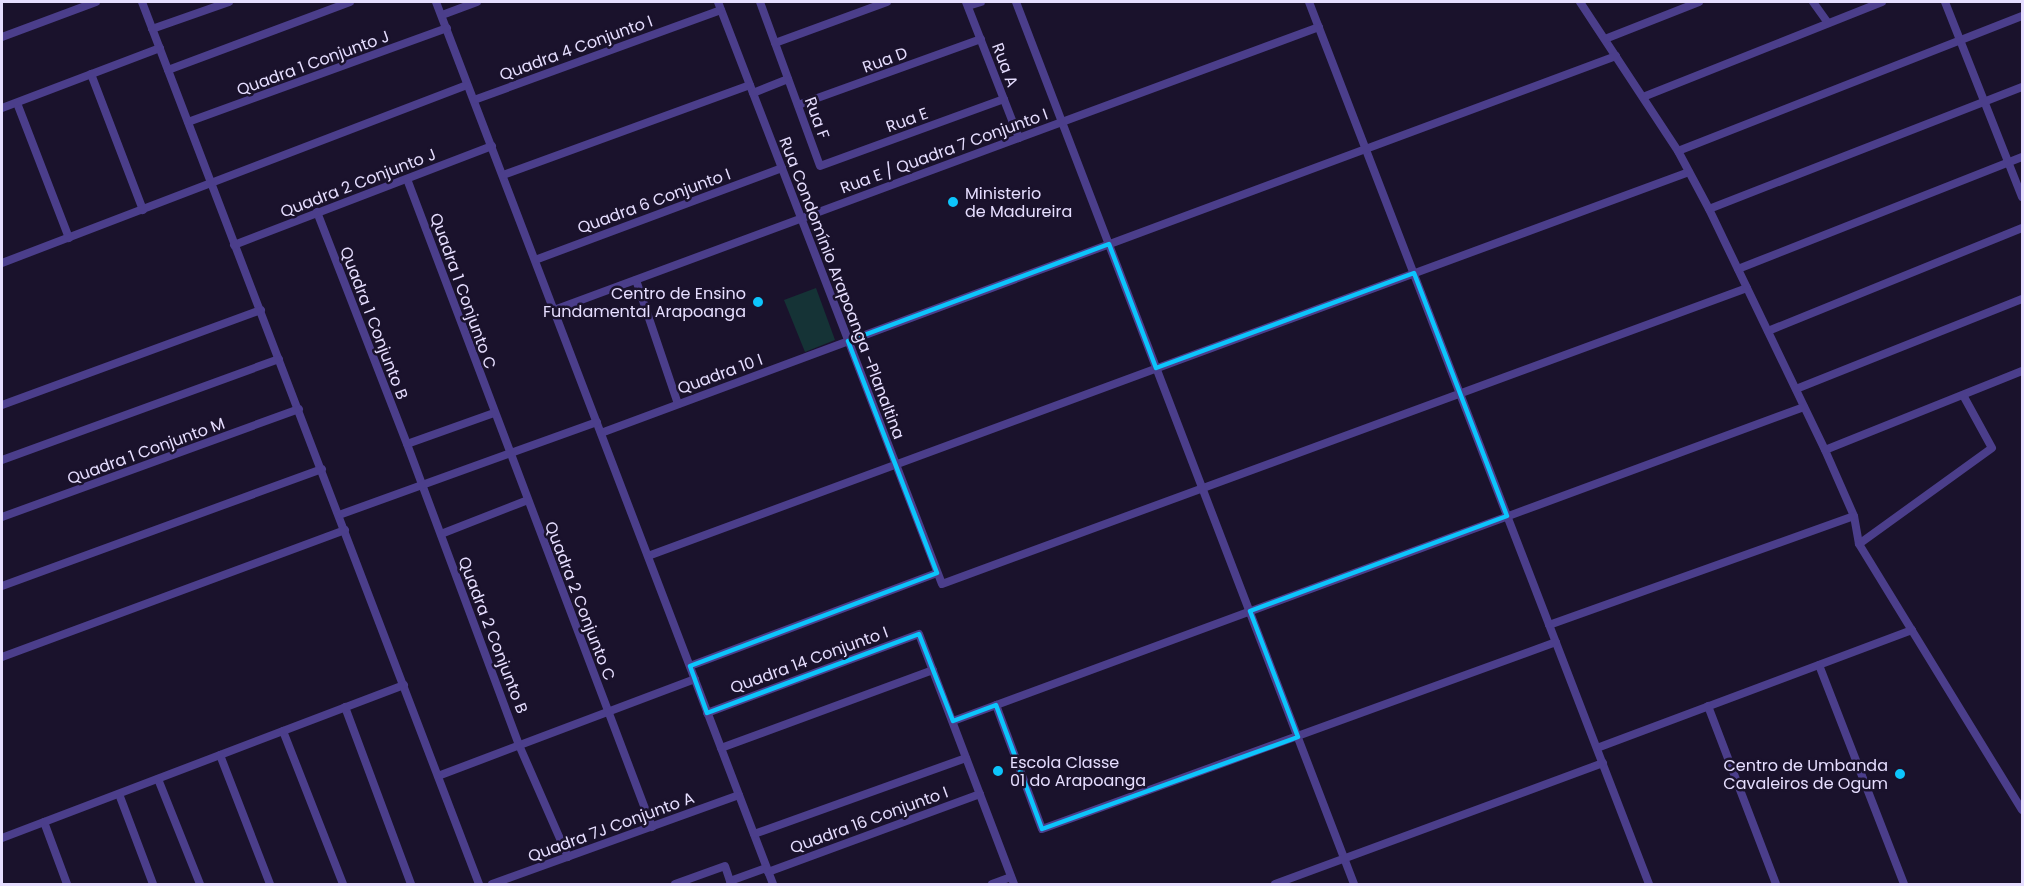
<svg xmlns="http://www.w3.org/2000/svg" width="2024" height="886" viewBox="0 0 2024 886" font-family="Poppins,sans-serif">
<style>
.green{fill:#153336}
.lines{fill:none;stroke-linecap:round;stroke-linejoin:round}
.street{stroke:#4b3e8b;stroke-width:8}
.marked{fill:none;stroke:#0dc5fc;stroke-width:4.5;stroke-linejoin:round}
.poi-dot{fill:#0dc5fc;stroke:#1a122c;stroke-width:2}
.labels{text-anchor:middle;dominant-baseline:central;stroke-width:5;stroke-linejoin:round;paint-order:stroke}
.street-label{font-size:16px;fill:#e6deff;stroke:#1a122c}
.poi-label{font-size:16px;fill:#e6deff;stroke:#1a122c;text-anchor:start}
</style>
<rect width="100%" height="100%" fill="#1a122c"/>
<!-- green -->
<polygon class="green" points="816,288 835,340 805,352 784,300"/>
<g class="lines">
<!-- street -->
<g class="street">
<polyline points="142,2 479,884"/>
<polyline points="436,2 773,884"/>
<polyline points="718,2 942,584 1747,288"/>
<polyline points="760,2 820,166 1004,99"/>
<polyline points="966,2 1019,138"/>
<polyline points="1016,2 1354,884"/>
<polyline points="1309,2 1649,884"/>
<polyline points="1580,2 1678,151 1709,209 1825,450 1854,516 1859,544 2022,810"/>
<polyline points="1813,2 1828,23"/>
<polyline points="1945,2 2022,197"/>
<polyline points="968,6 981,2"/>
<polyline points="442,15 477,2"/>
<polyline points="152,29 229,2"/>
<polyline points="2,37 96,2"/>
<polyline points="1605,39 1699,2"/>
<polyline points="775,43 887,2"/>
<polyline points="168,70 350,2"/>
<polyline points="91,74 143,210"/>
<polyline points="753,93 788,79"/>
<polyline points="1643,97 1882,2"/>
<polyline points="474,100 721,10"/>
<polyline points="17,103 69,238"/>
<polyline points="798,105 981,39"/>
<polyline points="2,108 160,48"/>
<polyline points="188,122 447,28"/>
<polyline points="1678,151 2022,16"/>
<polyline points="503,175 750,85"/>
<polyline points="407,179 652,827"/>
<polyline points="1709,209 2022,87"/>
<polyline points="317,212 407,444 519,745 568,857"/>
<polyline points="234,245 492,146"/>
<polyline points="535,260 782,168"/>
<polyline points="2,263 467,85"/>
<polyline points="1738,269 2022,157"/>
<polyline points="636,280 678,404"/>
<polyline points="554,310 1319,27"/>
<polyline points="1768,331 2022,228"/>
<polyline points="1796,389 2022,299"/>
<polyline points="2,405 261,310"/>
<polyline points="601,433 1616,56"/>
<polyline points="407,444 494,413"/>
<polyline points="1825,450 2022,371"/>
<polyline points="2,460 279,359"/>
<polyline points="339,515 597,422"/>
<polyline points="2,517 299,409"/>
<polyline points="441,534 528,500"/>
<polyline points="1859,544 1992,448 1963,395"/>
<polyline points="648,556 1689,172"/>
<polyline points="2,586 322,469"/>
<polyline points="1549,625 1854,516"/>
<polyline points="2,657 345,530"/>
<polyline points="1819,665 1904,884"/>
<polyline points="690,666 937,573"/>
<polyline points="996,705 1042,829 1556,642"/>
<polyline points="1708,706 1776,884"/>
<polyline points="345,707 411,884"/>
<polyline points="707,713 919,634 1014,884"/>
<polyline points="953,721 1804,407"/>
<polyline points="283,731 343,884"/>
<polyline points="721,748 933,670"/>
<polyline points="1597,748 1912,630"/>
<polyline points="220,755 270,884"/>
<polyline points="438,776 695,679"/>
<polyline points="158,779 200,884"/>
<polyline points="119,794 153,884"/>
<polyline points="44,822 67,884"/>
<polyline points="754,834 966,758"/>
<polyline points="2,838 404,685"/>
<polyline points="768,872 980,794"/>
<polyline points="730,881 766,868"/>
<polyline points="492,884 739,795"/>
<polyline points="675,884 725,866 731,884"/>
<polyline points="992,884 1011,877"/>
<polyline points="1275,884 1603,763"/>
</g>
</g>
<!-- marked area -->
<path class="marked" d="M1109,244l47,124 258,-95 93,243 -257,95 48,126 -256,92 -46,-124 -43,16 -34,-87 -212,79 -17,-47 247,-93 -89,-232z"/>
<!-- markers -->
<g class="poi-dot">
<circle cx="953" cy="202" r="6"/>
<circle cx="758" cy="302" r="6"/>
<circle cx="998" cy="771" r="6"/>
<circle cx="1900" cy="774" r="6"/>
</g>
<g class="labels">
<!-- street labels -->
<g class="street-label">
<text transform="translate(576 48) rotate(-20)">Quadra 4 Conjunto I</text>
<text transform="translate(885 60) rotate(-20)">Rua D</text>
<text transform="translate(313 63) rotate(-20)">Quadra 1 Conjunto J</text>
<text transform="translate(1005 65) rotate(69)">Rua A</text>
<text transform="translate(817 118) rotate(70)">Rua F</text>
<text transform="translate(907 120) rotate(-20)">Rua E</text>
<text transform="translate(944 151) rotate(-20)">Rua E / Quadra 7 Conjunto I</text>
<text transform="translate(358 183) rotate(-21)">Quadra 2 Conjunto J</text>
<text transform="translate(654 201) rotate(-20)">Quadra 6 Conjunto I</text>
<text transform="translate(842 288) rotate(69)">Rua Condomínio Arapoanga -Planaltina</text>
<text transform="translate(463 291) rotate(70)">Quadra 1 Conjunto C</text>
<text transform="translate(374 323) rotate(69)">Quadra 1 Conjunto B</text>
<text transform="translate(720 374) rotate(-20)">Quadra 10 I</text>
<text transform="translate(146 451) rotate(-20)">Quadra 1 Conjunto M</text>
<text transform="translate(580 601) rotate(69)">Quadra 2 Conjunto C</text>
<text transform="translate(493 635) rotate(69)">Quadra 2 Conjunto B</text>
<text transform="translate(809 660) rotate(-20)">Quadra 14 Conjunto I</text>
<text transform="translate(869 820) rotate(-20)">Quadra 16 Conjunto I</text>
<text transform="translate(611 827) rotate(-20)">Quadra 7J Conjunto A</text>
</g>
<!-- poi labels -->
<g class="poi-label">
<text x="965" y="193">Ministerio<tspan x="965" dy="18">de Madureira</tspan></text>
<text x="746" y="293" text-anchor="end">Centro de Ensino<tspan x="746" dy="18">Fundamental Arapoanga</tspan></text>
<text x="1010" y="762">Escola Classe<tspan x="1010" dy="18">01 do Arapoanga</tspan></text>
<text x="1888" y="765" text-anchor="end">Centro de Umbanda<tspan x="1888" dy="18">Cavaleiros de Ogum</tspan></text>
</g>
</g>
<!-- border -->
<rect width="2024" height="886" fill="none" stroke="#e6deff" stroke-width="6"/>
</svg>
